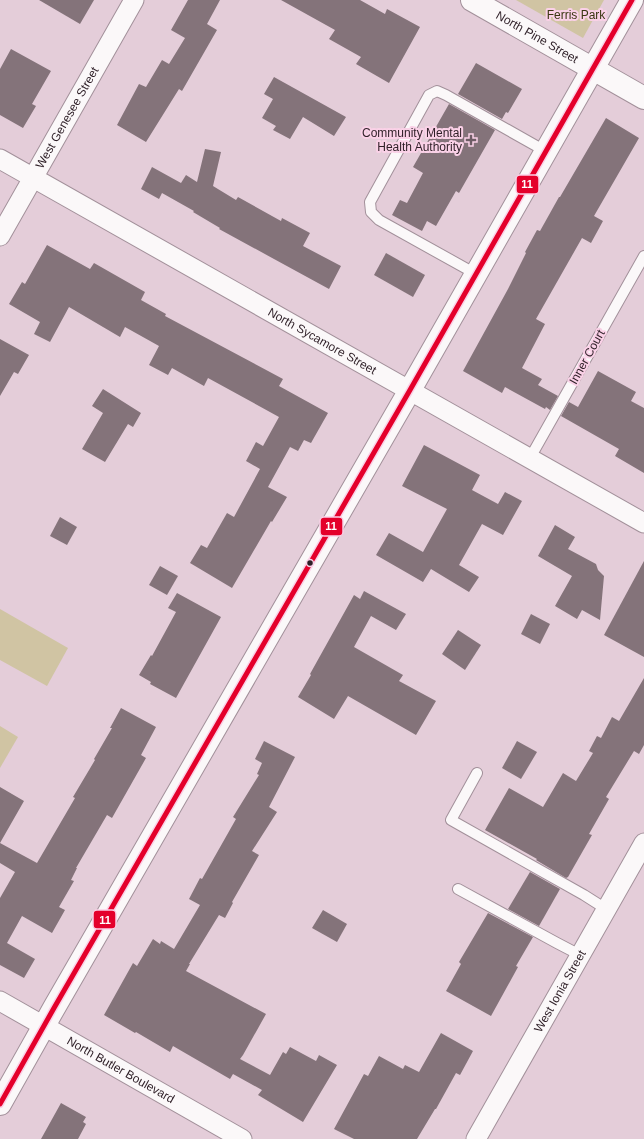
<svg xmlns="http://www.w3.org/2000/svg" width="644" height="1139" viewBox="0 0 644 1139" font-family="Helvetica,sans-serif">
<style>
.green{fill:#d0c4a3}
.building{fill:#84737a}
.lines{fill:none;stroke-linecap:round;stroke-linejoin:round}
.service-casing{stroke:#a2909a;stroke-width:12}
.minor-casing{stroke:#a2909a;stroke-width:21}
.tertiary-casing{stroke:#a2909a;stroke-width:24}
.service{stroke:#fbf8f9;stroke-width:10}
.minor{stroke:#fbf8f9;stroke-width:19}
.tertiary{stroke:#fbf8f9;stroke-width:22}
.bus-1-casing{stroke:#fad1e7;stroke-width:8}
.bus-1{stroke:#e4002b;stroke-width:5}
.poi-dot{fill:#6e5c65;stroke:#fad1e7;stroke-width:1.5}
.bus-dot{fill:#2e1f27;stroke:#fad1e7;stroke-width:1.5}
.labels{text-anchor:middle;dominant-baseline:central;stroke-width:4;stroke-linejoin:round;paint-order:stroke}
.park-label{font-size:12px;fill:#3a3712;stroke:#fad1e7}
.street-label{font-size:12px;fill:#2e1f27;stroke:#fad1e7}
.poi-label{font-size:12px;fill:#2e1f27;stroke:#fad1e7;text-anchor:end}
.line-badge{stroke:#fad1e7;stroke-width:1.5}
.badge-label{font-size:11px;text-anchor:middle;font-weight:bold;fill:#fff}
</style>
<rect width="100%" height="100%" fill="#e4cdd9"/>
<!-- green -->
<g class="green">
<polygon points="516,0 604,0 583,38"/>
<polygon points="0,609 68,648 47,686 0,660"/>
<polygon points="0,726 18,737 0,768"/>
</g>
<!-- building -->
<g class="building">
<polygon points="39,0 94,0 80,24"/>
<polygon points="188,0 220,0 207,24 217,30 182,91 179,89 146,142 117,125 139,84 146,87 162,60 169,64 185,38 171,30"/>
<polygon points="281,0 360,0 385,14 387,9 420,27 389,83 356,64 361,57 329,39 335,30"/>
<polygon points="11,49 51,71 32,104 36,106 23,128 0,115 0,69"/>
<polygon points="476,63 522,89 508,113 506,112 502,119 458,94"/>
<polygon points="274,77 346,117 334,136 303,117 290,139 273,130 276,126 262,118 273,99 264,94"/>
<polygon points="449,104 495,130 459,193 456,191 436,226 427,221 422,231 392,215 400,200 407,203 423,173 413,167"/>
<polygon points="606,118 639,138 594,216 603,221 591,243 582,238 536,319 545,324 522,368 542,379 538,385 558,396 550,410 546,407 545,409 505,387 502,393 463,371 508,289 526,253 525,252 537,230 540,231 559,197 560,197"/>
<polygon points="205,149 221,152 213,186 236,200 238,197 281,221 282,218 310,233 303,246 341,266 329,289 219,229 220,228 193,212 194,211 162,193 159,199 141,189 152,167 181,183 186,175 197,182"/>
<polygon points="47,245 90,269 94,263 145,292 141,300 166,314 165,316 283,379 279,386 328,413 311,443 304,440 298,451 290,447 268,487 287,497 272,522 271,521 232,588 190,563 201,545 207,548 227,513 234,517 260,469 246,461 256,442 263,446 279,417 208,378 204,386 172,368 168,375 149,365 159,346 125,327 120,337 69,307 50,342 34,334 40,322 9,304 22,282 25,284"/>
<polygon points="386,253 425,275 413,297 374,275"/>
<polygon points="0,339 29,355 18,374 14,372 0,396"/>
<polygon points="598,371 636,392 631,401 644,408 644,473 615,456 619,449 561,416 569,402 578,407"/>
<polygon points="103,389 141,413 133,427 128,424 105,462 82,449 103,413 92,406"/>
<polygon points="424,445 480,475 472,490 498,504 505,492 522,501 503,535 482,524 459,565 479,577 469,592 431,569 423,582 376,555 389,533 423,552 447,509 402,486"/>
<polygon points="60,517 77,527 67,545 50,536"/>
<polygon points="555,525 575,537 568,549 596,564 598,570 604,576 600,620 582,610 577,619 555,606 572,576 538,556"/>
<polygon points="644,561 644,657 604,635"/>
<polygon points="160,566 178,576 167,595 149,585"/>
<polygon points="364,591 406,614 396,630 371,616 354,647 403,675 399,681 436,701 416,735 348,696 334,719 298,697 311,675 310,674 354,595 360,599"/>
<polygon points="177,593 221,617 176,698 150,684 151,682 139,675 151,655 152,656 176,612 168,608"/>
<polygon points="531,614 550,624 540,644 521,634"/>
<polygon points="458,630 481,645 465,670 442,654"/>
<polygon points="644,678 644,745 639,754 634,751 606,797 609,799 589,834 592,835 568,877 566,878 536,860 537,859 485,830 509,788 543,807 563,773 576,781 593,753 589,751 597,736 601,738 612,717 619,721"/>
<polygon points="121,708 156,727 141,755 146,758 112,818 107,815 76,868 77,868 71,880 74,881 59,907 65,910 52,933 22,916 7,943 35,959 24,978 0,965 0,898 15,872 0,863 0,787 24,801 0,843 37,863 75,798 73,797 95,760 94,759 112,728 110,728"/>
<polygon points="264,741 295,757 269,807 277,812 252,851 259,855 232,902 233,903 225,918 219,915 189,964 190,964 186,971 266,1014 243,1055 240,1059 270,1075 283,1052 286,1054 290,1047 316,1061 319,1055 337,1065 303,1122 258,1095 262,1090 233,1074 230,1079 173,1046 170,1052 136,1032 135,1033 104,1015 133,963 137,966 153,939 160,944 161,941 174,949 200,905 189,899 200,878 202,879 236,819 233,817 259,775 257,774 262,763 255,759"/>
<polygon points="517,741 537,752 521,779 502,768"/>
<polygon points="530,872 560,889 539,926 508,909"/>
<polygon points="323,910 347,924 337,942 312,928"/>
<polygon points="488,913 533,937 516,966 518,967 491,1016 446,991 461,964 459,962"/>
<polygon points="441,1033 473,1051 460,1075 456,1073 436,1109 435,1109 417,1139 354,1139 334,1129 364,1074 368,1076 379,1056 403,1069 405,1065 419,1072"/>
<polygon points="61,1103 86,1117 83,1122 86,1124 78,1139 41,1139"/>
</g>
<g class="lines">
<!-- service casing -->
<g class="service-casing">
<g id="service">
<polyline points="476,274 379,220 371,212 370,202 429,95 437,91 446,95 547,152"/>
<polyline points="530,458 644,256"/>
<polyline points="477,773 451,820 584,895 606,909"/>
<polyline points="458,889 557,943 580,955"/>
</g>
</g>
<!-- minor casing -->
<g class="minor-casing">
<g id="minor">
<path id="s1" d="M0,159l644,364"/>
<path id="s2" d="M0,236l134,-236"/>
<path id="s3" d="M0,1001l242,138"/>
<path id="s4" d="M476,1139l168,-296"/>
</g>
</g>
<!-- tertiary casing -->
<g class="tertiary-casing">
<g id="tertiary">
<path id="s5" d="M472,0l172,98"/>
<polyline points="0,1104 54,1008 410,390 632,0"/>
</g>
</g>
<!-- service -->
<use href="#service" class="service"/>
<!-- minor -->
<use href="#minor" class="minor"/>
<!-- tertiary -->
<use href="#tertiary" class="tertiary"/>
<!-- bus-1 casing -->
<g class="bus-1-casing">
<polyline id="bus-1" points="0,1104 54,1008 410,390 632,0"/>
</g>
<!-- bus-1 -->
<use href="#bus-1" class="bus-1"/>
</g>
<!-- markers -->
<path class="poi-dot" d="M469 134h4v4h4v4h-4v4h-4v-4h-4v-4h4z"/>
<circle class="bus-dot" cx="310" cy="563" r="3.5"/>
<g class="labels">
<!-- park labels -->
<g class="park-label">
<text x="576" y="15">Ferris Park</text>
</g>
<!-- street labels -->
<g class="street-label">
<text stroke="none"><textPath href="#s5" startOffset="75">North Pine Street</textPath></text>
<text stroke="none"><textPath href="#s2" startOffset="136">West Genesee Street</textPath></text>
<text stroke="none"><textPath href="#s1" startOffset="370">North Sycamore Street</textPath></text>
<text transform="translate(587 357) rotate(-61)">Inner Court</text>
<text stroke="none"><textPath href="#s4" startOffset="170">West Ionia Street</textPath></text>
<text stroke="none"><textPath href="#s3" startOffset="139">North Butler Boulevard</textPath></text>
</g>
<!-- poi labels -->
<g class="poi-label">
<text x="462" y="133">Community Mental<tspan x="462" dy="14">Health Authority</tspan></text>
</g>
</g>
<g class="line-badge">
<rect x="516" y="175" width="23" height="19" rx="4" fill="#e4002b"/>
<rect x="320" y="517" width="23" height="19" rx="4" fill="#e4002b"/>
<rect x="93" y="910" width="23" height="19" rx="4" fill="#e4002b"/>
</g>
<g class="badge-label">
<text x="527" y="188">11</text>
<text x="331" y="530">11</text>
<text x="105" y="924">11</text>
</g>
</svg>
